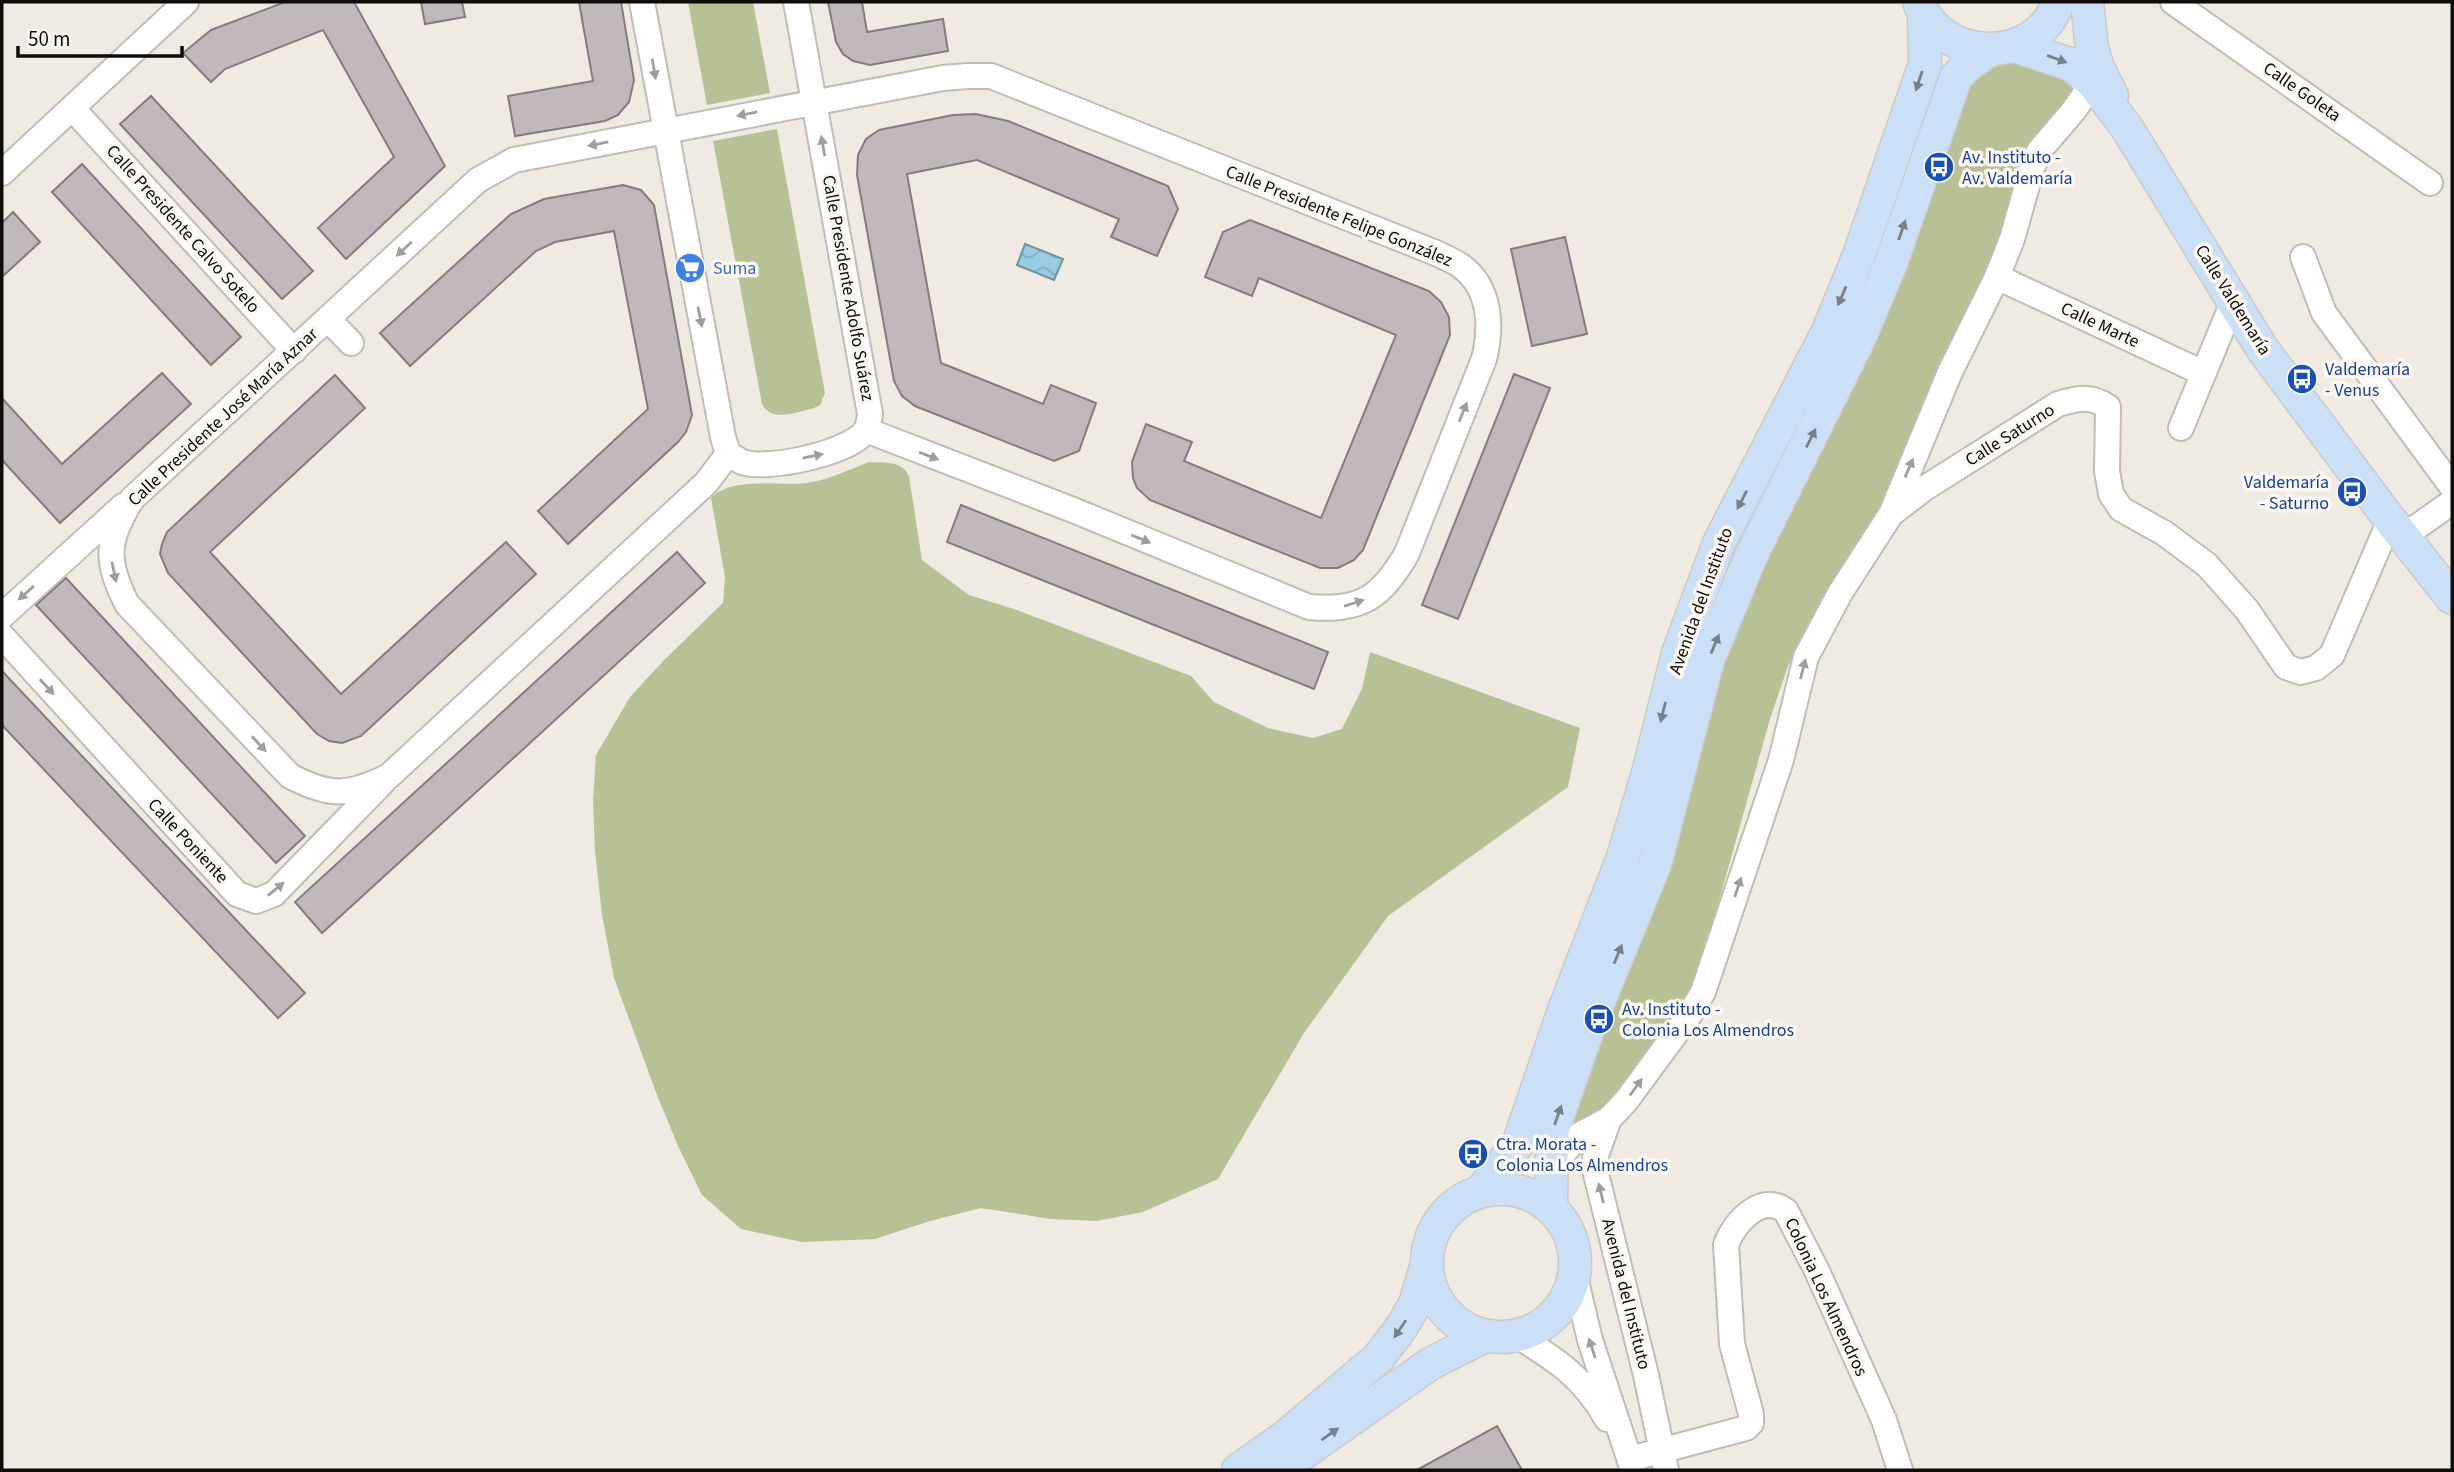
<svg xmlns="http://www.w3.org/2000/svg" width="2454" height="1472" viewBox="0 0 2454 1472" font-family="'Source Sans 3',sans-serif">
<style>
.green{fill:#b8c196}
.water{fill:url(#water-waves);stroke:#6f93a1;stroke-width:2}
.building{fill:#c1b8bc;stroke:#847c7f;stroke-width:2}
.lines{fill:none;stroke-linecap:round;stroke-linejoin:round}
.minor-casing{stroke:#c1bdb5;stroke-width:28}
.major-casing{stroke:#cacac9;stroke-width:35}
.minor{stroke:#fff;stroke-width:24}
.major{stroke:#cbe0f7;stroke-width:32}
.oneway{fill:#76818c}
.oneway2{fill:#9f9e9d}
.labels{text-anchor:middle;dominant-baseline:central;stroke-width:7;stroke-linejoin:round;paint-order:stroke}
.street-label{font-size:18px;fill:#0e0d0a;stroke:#fcf8f1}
.transit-label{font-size:18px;fill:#164399;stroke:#fcf8f1;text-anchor:start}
.shop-label{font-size:18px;fill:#366cbe;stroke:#fcf8f1;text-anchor:start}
</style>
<defs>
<pattern id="water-waves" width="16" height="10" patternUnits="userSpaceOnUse" patternTransform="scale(1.75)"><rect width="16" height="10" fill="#99cce2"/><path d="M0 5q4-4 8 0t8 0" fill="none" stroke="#83aec1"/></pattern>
</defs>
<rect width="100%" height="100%" fill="#efebe3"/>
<!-- green -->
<g class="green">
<polygon points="688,2 753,2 770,93 707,105"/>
<path d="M2023,61l60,21 -81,153 -121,274 -70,114 -23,43 -18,53 -66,235 -17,41 -19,34 -26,37 -41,44 -15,8 -21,23 144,-442 252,-609c24,-21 31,-24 62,-29z"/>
<path d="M777,129l48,264 -5,12 -6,3c-17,4 -42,15 -52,-4l-49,-263z"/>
<path d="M869,462c16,1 32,-2 40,14l13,84 47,35 45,14 177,67 23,26 54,26 45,10 29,-9 20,-40 8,-37 210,76 -12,59 -180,129 -84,117 -86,146 -75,33 -46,9 -46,-2 -70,-11 -51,13 -55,18 -73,3 -61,-13 -39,-34 -24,-49 -21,-51 -43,-117 -12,-63 -7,-64 -2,-51 3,-45 34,-58 34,-37 59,-57 2,-26 -14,-79c22,-23 72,-10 101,-16 19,-3 38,-13 57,-20z"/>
</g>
<!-- water -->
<polygon class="water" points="1025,244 1063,259 1054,280 1017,265"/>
<!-- building -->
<g class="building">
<polygon points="285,2 354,2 445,166 346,259 318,228 394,157 323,30 225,69 211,82 183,53 211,30"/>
<polygon points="421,2 462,2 465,17 425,24"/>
<polygon points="579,2 621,2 634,80 629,102 618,115 605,121 515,136 508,96 593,81"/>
<polygon points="828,2 862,2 867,32 943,19 948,51 870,65 853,61 843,54 836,42"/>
<polygon points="151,96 313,271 282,299 120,124"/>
<polygon points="976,114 1008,121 1168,186 1178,209 1157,256 1111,237 1119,219 977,160 907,174 941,363 1043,404 1051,385 1096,403 1079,451 1054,461 915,406 902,396 894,381 857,175 858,155 866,139 879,130 953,115"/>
<polygon points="82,164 241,337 211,365 52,192"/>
<polygon points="623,185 641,190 654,205 692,415 686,432 678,442 568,544 538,511 648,409 614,231 555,242 536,251 410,366 380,333 511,214 544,199"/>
<polygon points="13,212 40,242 2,277 2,223"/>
<polygon points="1250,220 1429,291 1441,302 1449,317 1450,335 1363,550 1354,560 1338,568 1320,568 1150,500 1137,488 1133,478 1132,462 1146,424 1192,442 1184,461 1321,518 1396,335 1259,278 1252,296 1205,277 1223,232"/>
<polygon points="1565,237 1587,334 1532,346 1511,249"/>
<polygon points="162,373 191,404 60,523 2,460 2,398 62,464"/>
<polygon points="1514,374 1550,388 1458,619 1422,605"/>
<polygon points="335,375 365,408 210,552 341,694 506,542 536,574 361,736 342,743 329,741 317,734 168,573 160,554 162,544 167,532"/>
<polygon points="961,505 1328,652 1314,689 947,542"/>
<polygon points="677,552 705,583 322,933 295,902"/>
<polygon points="66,578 305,836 276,863 36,605"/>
<polygon points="2,671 305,993 278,1018 2,725"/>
<polygon points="1497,1426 1522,1470 1417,1470"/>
</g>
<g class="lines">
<!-- minor casing -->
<g class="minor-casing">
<g id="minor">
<path d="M642,2l81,435 5,17c5,2 10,6 14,8 24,9 110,-9 124,-32 3,-4 3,-11 4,-16l-74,-412"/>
<polyline points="2173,2 2430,183"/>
<polyline points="72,108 294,351"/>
<polyline points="2,173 186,2"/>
<polyline points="2303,257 2324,313 2452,487"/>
<polyline points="1997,277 2203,373"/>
<polyline points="328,319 351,343"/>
<polyline points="2181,428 2233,302"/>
<path d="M728,454l-22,29 -317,293c-40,20 -59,21 -99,0l-163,-172c-22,-44 -21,-63 5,-105l346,-319 36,-20 429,-82 25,-2h23l445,177c8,4 18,8 25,13 30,22 31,61 23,93l-77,194c-25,44 -46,59 -98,54l-236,-97 -207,-80"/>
<path d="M1891,514l34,-26 133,-84c20,-6 33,-9 50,3l-1,64 4,23 10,15 43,24 43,32 40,45 39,57 15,5 15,-4 16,-13 58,-135"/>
<polyline points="2404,536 2452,502"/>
<polyline points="2,616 123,506"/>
<polyline points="2,636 237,894 256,901 274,894 383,782"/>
<polyline points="1609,1119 1595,1158 1596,1174 1646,1375 1666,1470"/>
<polyline points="1552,1166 1579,1135 1609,1119 1626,1101 1690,1014 1703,992 1781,760 1806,657 1840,593 1891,514 1950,372 1997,277 2012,239 2032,168 2039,151 2074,110 2093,83 2098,69"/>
<polyline points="1575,1277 1590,1340 1633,1470"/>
<path d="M1517,1336c40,24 66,41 90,83"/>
<path d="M1630,1459l116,-31 5,-5v-9l-19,-70 -6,-99c8,-23 36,-53 60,-34l31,60 67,149 16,50"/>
</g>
</g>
<!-- major casing -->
<g class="major-casing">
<g id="major">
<polyline points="2087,2 2092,48 2098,68 2112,95"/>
<path d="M1920,5c24,59 118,59 138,-3"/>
<polyline points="2015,46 2070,64 2093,83 2127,128 2263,350 2390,520 2452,598"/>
<circle cx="1501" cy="1263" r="74"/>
<polyline points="1481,1191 1519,1142 1564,1010 1623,857 1648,773 1678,653 1719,543 1828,331 1858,258 1925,64 1924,14"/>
<polyline points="1551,1207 1552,1132 1592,1018 1655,864 1708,660 1751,556 1859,339 1890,266 1956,77 1968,65 1989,50"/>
<polyline points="1238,1470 1286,1436 1378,1358 1401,1328 1415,1304 1426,1267"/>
<polyline points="1272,1470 1302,1454 1430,1364 1485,1336"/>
</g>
</g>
<!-- minor -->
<use href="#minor" class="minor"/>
<!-- major -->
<use href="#major" class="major"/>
</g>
<!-- one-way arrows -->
<defs><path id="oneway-solid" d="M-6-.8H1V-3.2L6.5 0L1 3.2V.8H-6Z" transform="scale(1.75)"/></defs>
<g class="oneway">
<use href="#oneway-solid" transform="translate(2057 59) rotate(20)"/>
<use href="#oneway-solid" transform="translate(1919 81) rotate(108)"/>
<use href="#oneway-solid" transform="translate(1902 230) rotate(-71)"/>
<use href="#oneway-solid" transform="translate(1842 296) rotate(113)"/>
<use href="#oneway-solid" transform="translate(1811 438) rotate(-63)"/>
<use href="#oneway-solid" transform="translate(1742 500) rotate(117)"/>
<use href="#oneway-solid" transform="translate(1715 644) rotate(-67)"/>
<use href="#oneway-solid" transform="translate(1663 712) rotate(104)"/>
<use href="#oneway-solid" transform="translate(1618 954) rotate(-68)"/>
<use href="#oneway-solid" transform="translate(1558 1115) rotate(-71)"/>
<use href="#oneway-solid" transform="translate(1400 1329) rotate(124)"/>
<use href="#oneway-solid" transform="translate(1330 1434) rotate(-35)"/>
</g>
<g class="oneway2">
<use href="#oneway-solid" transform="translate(654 69) rotate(80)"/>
<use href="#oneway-solid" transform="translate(747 114) rotate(169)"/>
<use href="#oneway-solid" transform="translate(598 144) rotate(169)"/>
<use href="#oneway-solid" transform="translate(823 146) rotate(-100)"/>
<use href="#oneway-solid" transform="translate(404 249) rotate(137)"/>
<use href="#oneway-solid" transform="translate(700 317) rotate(79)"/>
<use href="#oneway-solid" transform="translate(1463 412) rotate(-68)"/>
<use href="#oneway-solid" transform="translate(813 456) rotate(-12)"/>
<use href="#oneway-solid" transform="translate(929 456) rotate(21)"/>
<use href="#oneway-solid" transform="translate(1909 468) rotate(-67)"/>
<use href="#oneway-solid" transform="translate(1141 539) rotate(22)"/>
<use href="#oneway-solid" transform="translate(114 572) rotate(78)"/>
<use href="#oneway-solid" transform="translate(26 593) rotate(138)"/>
<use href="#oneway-solid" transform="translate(1354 603) rotate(-18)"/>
<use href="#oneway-solid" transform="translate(1803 669) rotate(-76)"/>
<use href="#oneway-solid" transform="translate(47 687) rotate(47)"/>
<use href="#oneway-solid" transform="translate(259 744) rotate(47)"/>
<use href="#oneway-solid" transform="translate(1738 887) rotate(-72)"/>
<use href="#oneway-solid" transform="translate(276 889) rotate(-39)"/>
<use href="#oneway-solid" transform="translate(1636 1087) rotate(-54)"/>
<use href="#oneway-solid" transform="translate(1601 1193) rotate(-104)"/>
<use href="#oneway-solid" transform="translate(1592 1348) rotate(-108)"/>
</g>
<!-- icons -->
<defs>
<g id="bus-disc" transform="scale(1.575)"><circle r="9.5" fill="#1a4fb4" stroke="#fcf8f1"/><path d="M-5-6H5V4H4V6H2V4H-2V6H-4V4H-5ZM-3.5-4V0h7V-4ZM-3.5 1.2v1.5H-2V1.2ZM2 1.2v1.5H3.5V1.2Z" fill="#fff"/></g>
<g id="supermarket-disc" transform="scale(1.575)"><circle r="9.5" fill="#3f7fe0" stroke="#fcf8f1"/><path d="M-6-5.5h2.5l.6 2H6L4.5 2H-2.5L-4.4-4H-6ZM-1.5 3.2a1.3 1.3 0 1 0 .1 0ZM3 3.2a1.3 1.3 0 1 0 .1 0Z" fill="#fff"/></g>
</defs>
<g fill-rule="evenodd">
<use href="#bus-disc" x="1939" y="167"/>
<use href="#supermarket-disc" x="690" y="268"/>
<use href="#bus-disc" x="2302" y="379"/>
<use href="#bus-disc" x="2352" y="492"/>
<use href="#bus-disc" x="1599" y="1019"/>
<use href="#bus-disc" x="1473" y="1154"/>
</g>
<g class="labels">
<!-- street labels -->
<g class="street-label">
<text transform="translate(2302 92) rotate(35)">Calle Goleta</text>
<text transform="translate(1339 216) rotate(22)">Calle Presidente Felipe González</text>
<text transform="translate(183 229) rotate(48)">Calle Presidente Calvo Sotelo</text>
<text transform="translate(848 288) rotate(80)">Calle Presidente Adolfo Suárez</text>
<text transform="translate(2233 300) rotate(58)">Calle Valdemaría</text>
<text transform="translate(2100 325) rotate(25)">Calle Marte</text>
<text transform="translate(223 417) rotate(-43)">Calle Presidente José María Aznar</text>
<text transform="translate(2010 435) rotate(-32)">Calle Saturno</text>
<text transform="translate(1701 601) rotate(-70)">Avenida del Instituto</text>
<text transform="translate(188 841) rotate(47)">Calle Poniente</text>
<text transform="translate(1626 1294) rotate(76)">Avenida del Instituto</text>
<text transform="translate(1826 1297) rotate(65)">Colonia Los Almendros</text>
</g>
<!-- transit labels -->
<g class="transit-label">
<text x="1962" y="157">Av. Instituto -<tspan x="1962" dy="21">Av. Valdemaría</tspan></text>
<text x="2325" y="369">Valdemaría<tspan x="2325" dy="21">- Venus</tspan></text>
<text x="2329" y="482" text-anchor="end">Valdemaría<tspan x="2329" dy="21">- Saturno</tspan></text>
<text x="1622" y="1009">Av. Instituto -<tspan x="1622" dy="21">Colonia Los Almendros</tspan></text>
<text x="1496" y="1144">Ctra. Morata -<tspan x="1496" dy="21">Colonia Los Almendros</tspan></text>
</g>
<!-- shop labels -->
<g class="shop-label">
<text x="713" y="268">Suma</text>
</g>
</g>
<!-- border -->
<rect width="2454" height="1472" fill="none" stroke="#0e0d0a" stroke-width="7"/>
<!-- scale -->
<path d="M18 46v10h164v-10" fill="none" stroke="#0e0d0a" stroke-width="3.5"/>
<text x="28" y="46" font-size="21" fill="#0e0d0a" stroke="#fcf8f1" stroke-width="5" paint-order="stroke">50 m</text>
</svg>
